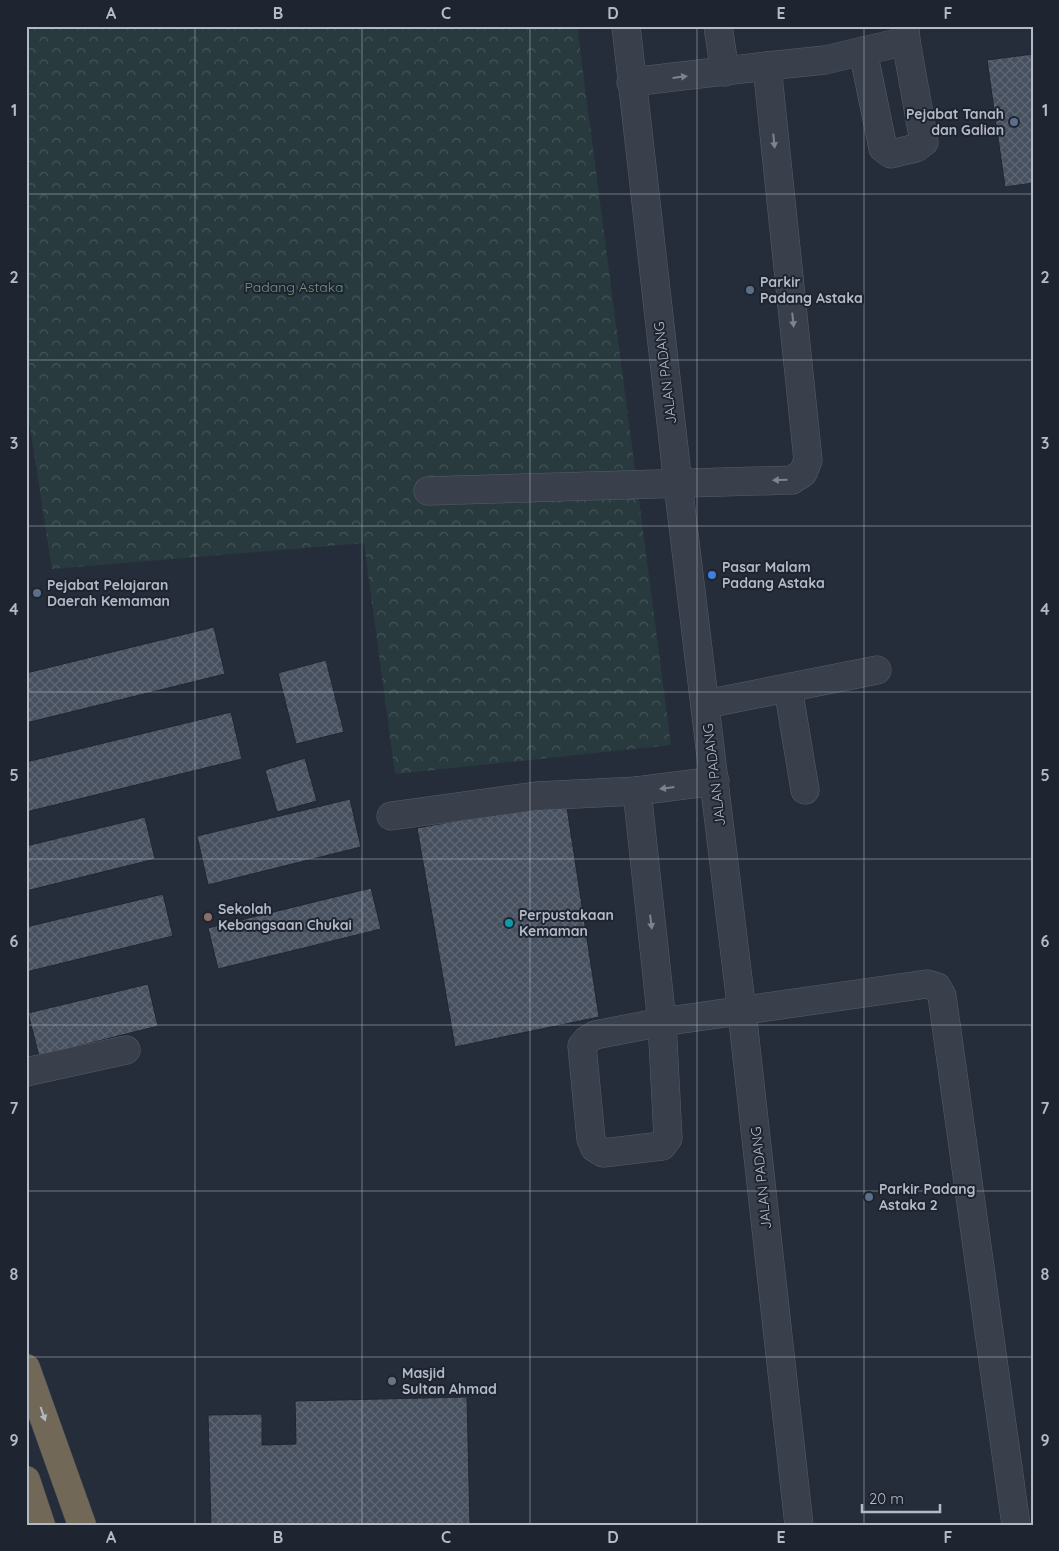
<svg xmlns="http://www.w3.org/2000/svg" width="1059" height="1551" viewBox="0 0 1059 1551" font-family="Quicksand,sans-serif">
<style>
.park{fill:url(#park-crowns)}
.building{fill:url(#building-cross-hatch);stroke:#202632}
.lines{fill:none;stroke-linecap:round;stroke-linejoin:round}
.minor-casing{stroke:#575d69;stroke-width:29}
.highway-casing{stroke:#444a56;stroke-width:29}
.minor{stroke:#393f4b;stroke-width:28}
.highway{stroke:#716857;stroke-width:28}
.oneway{fill:#7d838f}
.oneway2{fill:#b2b6c1}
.grid{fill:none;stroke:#b5bac7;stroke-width:1;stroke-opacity:0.55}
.service-dot{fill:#5c6f8a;stroke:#1e2430;stroke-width:2}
.shop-dot{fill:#3f7fe0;stroke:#1e2430;stroke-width:2}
.education-dot{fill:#8d6e63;stroke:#1e2430;stroke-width:2}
.culture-dot{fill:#0f9aa8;stroke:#1e2430;stroke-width:2}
.worship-dot{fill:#6b7280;stroke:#1e2430;stroke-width:2}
.labels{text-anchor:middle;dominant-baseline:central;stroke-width:4;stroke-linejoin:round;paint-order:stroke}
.poi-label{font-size:14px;font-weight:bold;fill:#b5bac7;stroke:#1e2430;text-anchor:start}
.park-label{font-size:14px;fill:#6e957a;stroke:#1e2430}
.street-label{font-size:14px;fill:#b5bac7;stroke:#1e2430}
.neatline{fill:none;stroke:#b5bac7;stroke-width:2}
.grid-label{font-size:16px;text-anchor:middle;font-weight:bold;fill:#b5bac7}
</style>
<defs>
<pattern id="park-crowns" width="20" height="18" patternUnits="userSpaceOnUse" patternTransform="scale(1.25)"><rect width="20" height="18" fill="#283a3d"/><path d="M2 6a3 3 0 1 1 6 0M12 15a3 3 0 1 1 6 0" fill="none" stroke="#455458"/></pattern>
<pattern id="building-cross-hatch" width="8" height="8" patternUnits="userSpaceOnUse" patternTransform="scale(1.25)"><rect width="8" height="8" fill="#47505f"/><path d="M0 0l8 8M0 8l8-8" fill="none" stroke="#5f6774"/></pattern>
</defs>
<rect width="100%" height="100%" fill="#252d3b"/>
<!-- park -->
<polygon class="park" points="26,26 577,26 671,745 395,774 364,543 52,569 26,401"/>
<!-- building -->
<g class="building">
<polygon points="1033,54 1033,183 1005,187 987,60"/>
<polygon points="214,627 225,674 26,723 26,673"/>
<polygon points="326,660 344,732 296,744 278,673"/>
<polygon points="231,712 242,759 26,812 26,762"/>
<polygon points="305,758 317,801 277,812 265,770"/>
<polygon points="350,799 361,847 208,885 197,836"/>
<polygon points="566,801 599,1017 455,1047 417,828"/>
<polygon points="145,817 155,859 26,891 26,846"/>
<polygon points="371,888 381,929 218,969 208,928"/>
<polygon points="163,894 173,936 26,972 26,927"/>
<polygon points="148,984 158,1026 39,1056 28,1013"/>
<polygon points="467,1397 470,1525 211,1525 208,1415 262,1414 262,1445 296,1444 295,1401"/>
</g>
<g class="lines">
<!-- minor casing -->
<g class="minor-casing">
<g id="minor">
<polyline points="626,26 678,484 742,1012 799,1525"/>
<polyline points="718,26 725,72"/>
<polyline points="863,51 883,148 891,154 916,148 924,142 906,41"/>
<polyline points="767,66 825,60 906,41 905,26"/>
<polyline points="428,491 792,480 803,473 808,460 767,66 631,82"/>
<polyline points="788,688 805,790"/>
<polyline points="706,704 877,670"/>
<polyline points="715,781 637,791 662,1022 927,984 937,987 942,996 1016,1525"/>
<polyline points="391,816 536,796 637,791"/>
<polygon points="662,1022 668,1138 662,1146 603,1153 595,1148 591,1139 582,1046 587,1040 595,1035"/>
<polyline points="26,1072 126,1050"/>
</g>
</g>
<!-- highway casing -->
<g class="highway-casing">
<g id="highway">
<polyline points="26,1368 82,1525"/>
<polyline points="26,1480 41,1525"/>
</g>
</g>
<!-- minor -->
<use href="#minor" class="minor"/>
<!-- highway -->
<use href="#highway" class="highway"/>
</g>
<!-- one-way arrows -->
<defs><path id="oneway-solid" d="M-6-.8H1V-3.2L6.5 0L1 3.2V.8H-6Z" transform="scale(1.25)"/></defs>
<g class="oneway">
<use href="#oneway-solid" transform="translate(680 77) rotate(-7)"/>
<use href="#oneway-solid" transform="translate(774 141) rotate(84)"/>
<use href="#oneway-solid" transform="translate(793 320) rotate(84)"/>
<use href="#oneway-solid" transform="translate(780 480) rotate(178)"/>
<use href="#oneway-solid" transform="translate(667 788) rotate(173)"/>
<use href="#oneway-solid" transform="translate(651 922) rotate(83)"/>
</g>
<use class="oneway2" href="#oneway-solid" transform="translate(43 1414) rotate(71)"/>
<!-- grid -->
<path class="grid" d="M195,26v1499M362,26v1499M530,26v1499M697,26v1499M864,26v1499M26,194h1007M26,360h1007M26,526h1007M26,692h1007M26,859h1007M26,1025h1007M26,1191h1007M26,1357h1007"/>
<!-- markers -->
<g class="service-dot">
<circle cx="1014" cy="122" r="5"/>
<circle cx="750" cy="290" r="5"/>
<circle cx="37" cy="593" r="5"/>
<circle cx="869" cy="1197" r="5"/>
</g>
<circle class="shop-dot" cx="712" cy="575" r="5"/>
<circle class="education-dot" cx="208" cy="917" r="5"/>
<circle class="culture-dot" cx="509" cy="923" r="5"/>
<circle class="worship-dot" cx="392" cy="1381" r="5"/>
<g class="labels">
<!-- poi labels -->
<g class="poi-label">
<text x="1004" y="114" text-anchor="end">Pejabat Tanah<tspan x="1004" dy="16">dan Galian</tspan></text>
<text x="760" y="282">Parkir<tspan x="760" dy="16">Padang Astaka</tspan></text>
<text x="722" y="567">Pasar Malam<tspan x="722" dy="16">Padang Astaka</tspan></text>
<text x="47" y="585">Pejabat Pelajaran<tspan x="47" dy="16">Daerah Kemaman</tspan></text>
<text x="218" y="909">Sekolah<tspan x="218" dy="16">Kebangsaan Chukai</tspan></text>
<text x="519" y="915">Perpustakaan<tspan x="519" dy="16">Kemaman</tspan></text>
<text x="879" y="1189">Parkir Padang<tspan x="879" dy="16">Astaka 2</tspan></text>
<text x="402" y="1373">Masjid<tspan x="402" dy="16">Sultan Ahmad</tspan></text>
</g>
<!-- park labels -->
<g class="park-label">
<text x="294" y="287">Padang Astaka</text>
</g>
<!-- street labels -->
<g class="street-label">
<text transform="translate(665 373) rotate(-97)">JALAN PADANG</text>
<text transform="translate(714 775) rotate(-97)">JALAN PADANG</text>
<text transform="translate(761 1178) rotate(-96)">JALAN PADANG</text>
</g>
</g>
<!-- border -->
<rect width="1059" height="1551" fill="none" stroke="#1e2430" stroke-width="55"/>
<!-- scale -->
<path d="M862 1504v8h78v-8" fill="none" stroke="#b5bac7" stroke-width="2.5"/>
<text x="869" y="1504" font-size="15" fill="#b5bac7" stroke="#1e2430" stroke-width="4" paint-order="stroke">20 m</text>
<rect x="28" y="28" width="1004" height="1496" class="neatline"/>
<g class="grid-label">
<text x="111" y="19">A</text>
<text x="278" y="19">B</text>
<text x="446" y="19">C</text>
<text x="613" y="19">D</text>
<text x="781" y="19">E</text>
<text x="948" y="19">F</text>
<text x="14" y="116">1</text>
<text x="1045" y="116">1</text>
<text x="14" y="283">2</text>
<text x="1045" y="283">2</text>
<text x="14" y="449">3</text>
<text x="1045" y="449">3</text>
<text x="14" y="615">4</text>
<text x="1045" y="615">4</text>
<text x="14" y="781">5</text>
<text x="1045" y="781">5</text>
<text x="14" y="947">6</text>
<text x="1045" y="947">6</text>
<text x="14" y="1114">7</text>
<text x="1045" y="1114">7</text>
<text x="14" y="1280">8</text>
<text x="1045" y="1280">8</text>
<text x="14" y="1446">9</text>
<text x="1045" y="1446">9</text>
<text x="111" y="1543">A</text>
<text x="278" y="1543">B</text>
<text x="446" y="1543">C</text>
<text x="613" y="1543">D</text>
<text x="781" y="1543">E</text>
<text x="948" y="1543">F</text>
</g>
</svg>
